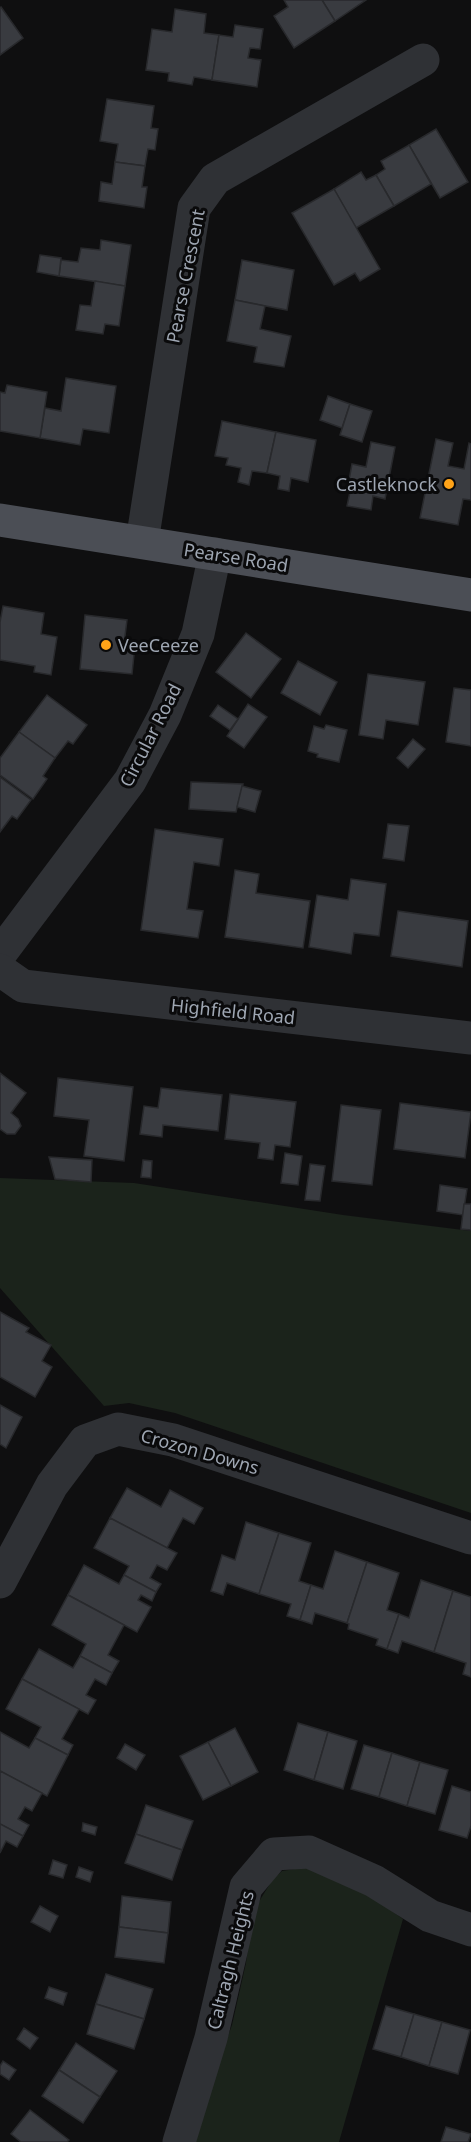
<svg xmlns="http://www.w3.org/2000/svg" width="471" height="2142" viewBox="0 0 471 2142" font-family="'Noto Sans',sans-serif">
<style>
.green{fill:#1b231b}
.building{fill:#393b40;stroke:#28292c;stroke-width:1.5}
.lines{fill:none;stroke-linecap:round;stroke-linejoin:round}
.minor{stroke:#2f3135;stroke-width:33}
.major{stroke:#4b4e55;stroke-width:33}
.poi-dot{fill:#ffa318;stroke:#0a0a0b;stroke-width:2}
.labels{text-anchor:middle;dominant-baseline:central;stroke-width:6;stroke-linejoin:round;paint-order:stroke}
.street-label{font-size:18px;fill:#9ea6b2;stroke:#0a0a0b}
.poi-label{font-size:18px;fill:#9ea6b2;stroke:#0a0a0b;text-anchor:end}
</style>
<rect width="100%" height="100%" fill="#0f0f10"/>
<!-- green -->
<g class="green">
<polygon points="0,1178 134,1183 343,1215 471,1231 471,1513 175,1413 129,1403 104,1406 0,1288"/>
<polygon points="307,1867 365,1892 403,1919 339,2142 195,2142 215,2072 232,2025 246,1963 253,1911 273,1879 282,1871"/>
</g>
<!-- building -->
<g class="building">
<polygon points="322,0 366,0 335,21"/>
<polygon points="322,0 335,21 294,48 274,16 288,7 284,0"/>
<polygon points="1,7 23,38 0,55 0,8"/>
<polygon points="175,9 206,14 204,33 219,35 212,80 194,77 192,85 168,81 169,73 146,70 152,29 172,32"/>
<polygon points="235,25 263,29 260,49 250,48 248,58 261,60 257,87 212,80 219,35 233,37"/>
<polygon points="107,99 154,106 151,128 158,129 155,150 148,149 145,166 115,162 118,144 100,141"/>
<polygon points="436,129 468,182 440,198 409,145"/>
<polygon points="409,145 431,184 394,206 376,175 385,169 381,161"/>
<polygon points="115,162 145,166 142,187 147,187 144,208 99,201 101,182 112,184"/>
<polygon points="361,172 366,180 376,175 394,206 356,228 334,189"/>
<polygon points="334,189 380,269 360,281 355,273 334,285 292,213"/>
<polygon points="101,240 131,245 125,286 59,276 61,260 78,262 81,248 100,250"/>
<polygon points="40,255 61,258 59,276 37,272"/>
<polygon points="242,260 294,270 287,310 235,300"/>
<polygon points="95,281 125,286 119,326 105,324 103,334 76,330 80,305 91,306"/>
<polygon points="235,300 265,306 260,329 291,336 284,367 254,362 257,347 227,341"/>
<polygon points="66,378 116,386 109,433 83,429 80,445 40,438 45,408 61,411"/>
<polygon points="7,385 47,392 40,438 0,431 0,392 5,393"/>
<polygon points="328,396 350,404 342,428 320,420"/>
<polygon points="350,404 372,411 362,442 340,435"/>
<polygon points="222,421 276,432 267,473 252,471 249,485 238,482 241,468 226,465 228,458 215,456"/>
<polygon points="276,432 316,440 308,482 291,478 289,491 278,489 280,476 267,473"/>
<polygon points="436,439 453,443 448,466 464,469 469,443 471,444 471,500 463,499 458,525 420,518"/>
<polygon points="371,442 395,447 385,499 373,496 371,510 347,506 350,492 347,491 352,464 366,467"/>
<polygon points="3,606 44,613 41,634 57,637 51,675 34,672 35,666 0,660 0,622"/>
<polygon points="85,615 127,620 124,644 135,645 132,674 80,669"/>
<polygon points="246,633 281,659 251,698 216,672"/>
<polygon points="298,661 337,682 320,715 281,693"/>
<polygon points="368,674 425,682 418,725 386,720 383,739 359,735"/>
<polygon points="454,688 471,690 471,746 446,742"/>
<polygon points="47,695 87,725 73,744 68,741 55,758 19,732"/>
<polygon points="248,704 267,717 244,748 227,736"/>
<polygon points="218,705 238,719 230,730 210,716"/>
<polygon points="326,725 347,730 339,762 317,757 318,754 308,751 314,726 324,729"/>
<polygon points="19,732 55,758 43,776 47,779 33,799 0,775 0,758"/>
<polygon points="413,739 425,749 408,768 397,758"/>
<polygon points="0,777 31,800 17,819 12,816 0,832"/>
<polygon points="191,782 243,784 236,812 189,809"/>
<polygon points="242,786 261,791 255,812 237,807"/>
<polygon points="388,824 409,826 404,861 383,858"/>
<polygon points="155,829 223,839 219,866 194,862 187,909 203,911 198,938 141,930"/>
<polygon points="235,870 259,874 256,893 310,901 303,948 225,937"/>
<polygon points="351,879 386,884 379,936 354,933 351,954 309,947 317,895 348,900"/>
<polygon points="398,911 468,921 462,967 391,956"/>
<polygon points="0,1073 26,1093 11,1113 18,1119 21,1126 15,1134 7,1134 0,1129"/>
<polygon points="58,1078 133,1087 124,1161 84,1156 89,1120 54,1116"/>
<polygon points="161,1088 222,1095 218,1131 163,1125 162,1137 140,1134 144,1106 158,1108"/>
<polygon points="230,1094 296,1102 290,1147 275,1145 273,1160 258,1158 260,1143 225,1139"/>
<polygon points="400,1103 471,1112 465,1158 394,1149"/>
<polygon points="341,1105 381,1110 372,1185 332,1181"/>
<polygon points="285,1153 302,1156 298,1185 281,1183"/>
<polygon points="49,1157 92,1160 91,1182 55,1179"/>
<polygon points="143,1160 152,1161 151,1178 141,1177"/>
<polygon points="310,1164 325,1166 320,1201 305,1200"/>
<polygon points="440,1185 467,1189 463,1215 437,1211"/>
<polygon points="464,1204 471,1204 471,1230 461,1229"/>
<polygon points="0,1312 29,1328 26,1332 51,1345 42,1361 52,1367 35,1397 0,1377"/>
<polygon points="0,1405 22,1417 6,1448 0,1444"/>
<polygon points="127,1488 161,1507 170,1490 203,1508 194,1524 183,1518 167,1548 110,1518"/>
<polygon points="110,1518 177,1553 167,1570 157,1565 150,1578 161,1584 156,1592 124,1575 129,1566 94,1548"/>
<polygon points="246,1522 279,1533 259,1594 227,1583 223,1595 211,1591 222,1555 235,1560"/>
<polygon points="279,1533 311,1543 299,1581 311,1585 300,1620 287,1616 291,1604 259,1594"/>
<polygon points="335,1551 367,1562 347,1623 315,1613 312,1624 300,1620 311,1585 323,1589"/>
<polygon points="367,1562 399,1573 387,1610 399,1614 387,1649 376,1645 378,1639 348,1629 349,1624 347,1623"/>
<polygon points="84,1565 119,1584 124,1575 156,1592 152,1601 141,1595 138,1600 151,1607 137,1632 68,1595"/>
<polygon points="421,1580 453,1591 434,1652 402,1641 398,1653 387,1649 399,1614 409,1618"/>
<polygon points="453,1591 471,1597 471,1677 463,1674 466,1663 434,1652"/>
<polygon points="68,1595 124,1625 108,1655 119,1661 112,1673 80,1656 86,1644 52,1625"/>
<polygon points="39,1649 73,1668 80,1656 112,1673 106,1685 95,1679 86,1695 96,1700 88,1714 22,1679"/>
<polygon points="22,1679 79,1709 62,1739 73,1745 68,1755 35,1738 41,1727 6,1709"/>
<polygon points="298,1723 328,1732 314,1780 284,1770"/>
<polygon points="235,1728 258,1772 231,1786 208,1742"/>
<polygon points="0,1732 29,1748 35,1738 68,1755 47,1796 0,1771"/>
<polygon points="328,1732 357,1741 343,1789 314,1780"/>
<polygon points="208,1742 231,1786 203,1800 180,1756"/>
<polygon points="125,1744 145,1755 136,1770 117,1758"/>
<polygon points="364,1745 392,1753 379,1797 351,1789"/>
<polygon points="392,1753 420,1762 407,1806 379,1797"/>
<polygon points="420,1762 448,1770 435,1814 407,1806"/>
<polygon points="0,1771 42,1793 32,1811 25,1807 18,1819 29,1825 23,1836 0,1824"/>
<polygon points="452,1786 471,1792 471,1826 467,1838 439,1830"/>
<polygon points="146,1805 193,1821 182,1850 136,1834"/>
<polygon points="83,1823 97,1827 95,1835 82,1831"/>
<polygon points="0,1824 23,1836 17,1847 6,1841 0,1853"/>
<polygon points="136,1834 182,1850 172,1880 125,1863"/>
<polygon points="53,1860 67,1865 63,1878 49,1874"/>
<polygon points="79,1867 93,1872 90,1882 76,1877"/>
<polygon points="122,1896 171,1902 168,1933 119,1927"/>
<polygon points="40,1906 58,1916 50,1932 31,1922"/>
<polygon points="119,1927 168,1933 164,1963 115,1957"/>
<polygon points="106,1974 153,1989 144,2019 96,2004"/>
<polygon points="49,1987 67,1993 63,2005 45,1998"/>
<polygon points="96,2004 144,2019 134,2049 87,2034"/>
<polygon points="386,2006 414,2014 401,2057 373,2049"/>
<polygon points="414,2014 442,2022 429,2066 401,2057"/>
<polygon points="442,2022 470,2030 458,2074 429,2066"/>
<polygon points="24,2028 38,2038 30,2049 17,2039"/>
<polygon points="76,2043 117,2071 100,2097 59,2070"/>
<polygon points="3,2061 16,2070 9,2080 0,2074 0,2066"/>
<polygon points="59,2070 100,2097 83,2123 42,2096"/>
<polygon points="30,2110 69,2140 67,2142 21,2142 11,2134"/>
<polygon points="446,2127 471,2134 468,2142 441,2142"/>
</g>
<g class="lines">
<!-- minor -->
<g class="minor">
<polyline points="142,542 194,208 215,179 423,60"/>
<polyline points="0,954 130,781 165,715 198,634 215,554"/>
<polyline points="0,970 23,986 471,1038"/>
<polyline points="0,1582 52,1485 85,1441 118,1429 173,1440 471,1538"/>
<polyline points="179,2142 211,2038 246,1887 274,1854 309,1852 374,1881 430,1916 471,1930"/>
</g>
<!-- major -->
<polyline class="major" points="0,520 471,595"/>
</g>
<!-- markers -->
<g class="poi-dot">
<circle cx="449" cy="484" r="6"/>
<circle cx="106" cy="645" r="6"/>
</g>
<g class="labels">
<!-- street labels -->
<g class="street-label">
<text transform="translate(185 276) rotate(-79)">Pearse Crescent</text>
<text transform="translate(236 557) rotate(9)">Pearse Road</text>
<text transform="translate(150 735) rotate(-63)">Circular Road</text>
<text transform="translate(233 1011) rotate(6)">Highfield Road</text>
<text transform="translate(200 1451) rotate(16)">Crozon Downs</text>
<text transform="translate(230 1960) rotate(-76)">Caltragh Heights</text>
</g>
<!-- poi labels -->
<g class="poi-label">
<text x="437" y="484">Castleknock</text>
<text x="118" y="645" text-anchor="start">VeeCeeze</text>
</g>
</g>
</svg>
